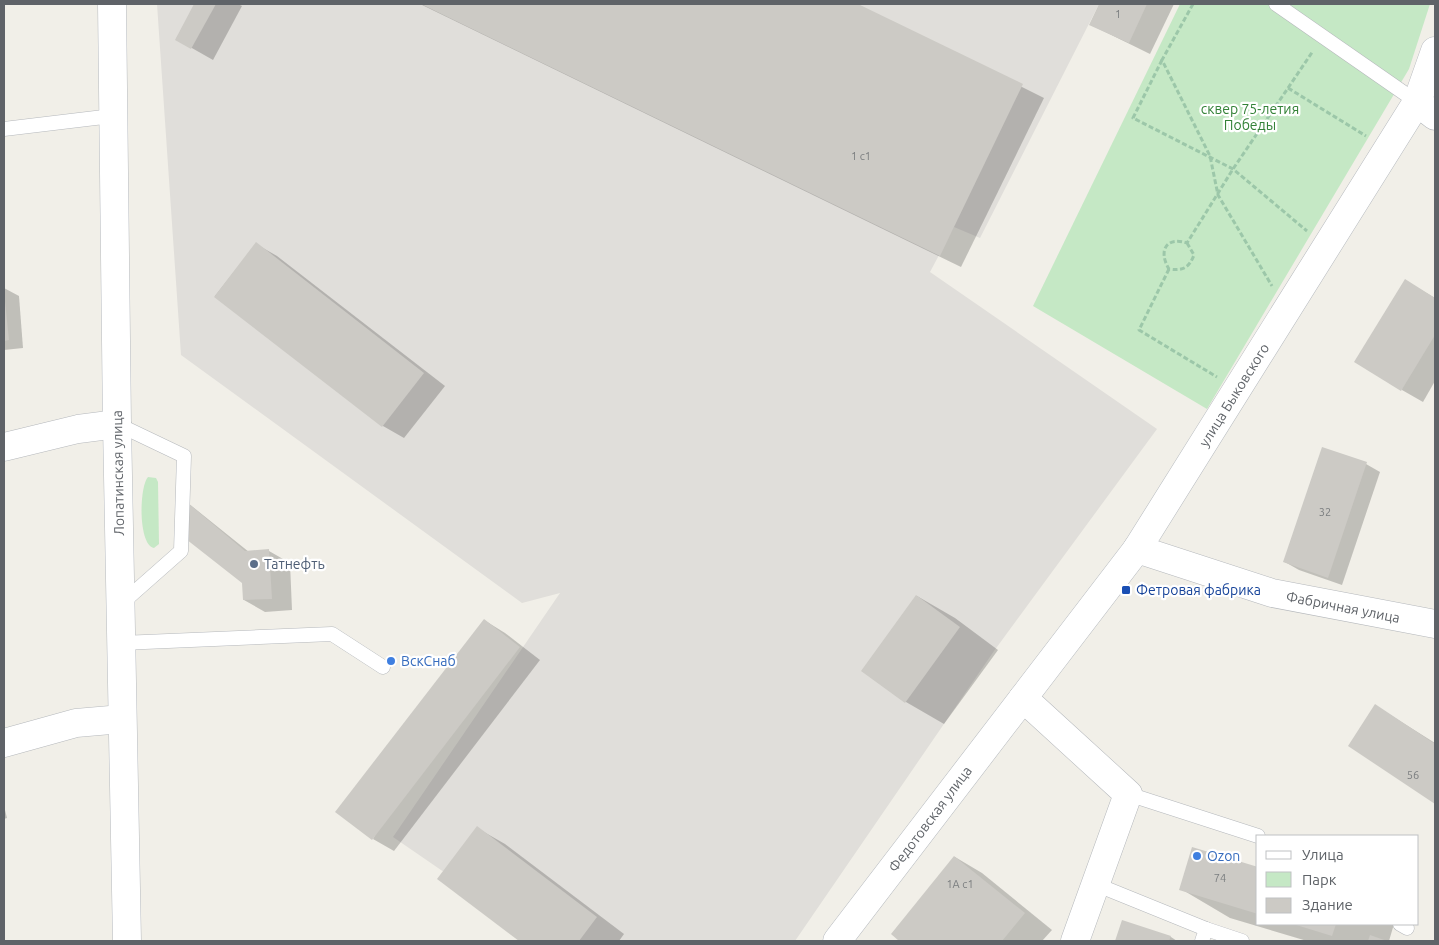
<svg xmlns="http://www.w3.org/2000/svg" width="1439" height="945" viewBox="0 0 1439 945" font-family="Ubuntu,sans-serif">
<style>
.industrial{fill:#e0deda}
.green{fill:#c5e8c5}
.shadow{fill:#0003}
.building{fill:#cccac5}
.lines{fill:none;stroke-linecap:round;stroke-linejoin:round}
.lane-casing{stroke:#b5b8bc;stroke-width:15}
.street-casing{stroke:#b5b8bc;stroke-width:29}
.secondary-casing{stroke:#b6babf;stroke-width:29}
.path{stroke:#9cc7a9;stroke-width:3;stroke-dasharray:5 2.5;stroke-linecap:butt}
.lane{stroke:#fff;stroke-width:14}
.street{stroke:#fff;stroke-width:28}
.secondary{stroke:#fff;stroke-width:28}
.service-dot{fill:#5c6f8a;stroke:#fff;stroke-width:2}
.transit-dot{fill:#1a4fb4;stroke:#fff;stroke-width:2}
.shop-dot{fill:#3f7fe0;stroke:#fff;stroke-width:2}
.labels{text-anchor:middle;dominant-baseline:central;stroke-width:4.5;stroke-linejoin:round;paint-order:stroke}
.number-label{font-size:11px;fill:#7a7d7f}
.park-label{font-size:14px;fill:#348238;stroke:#fff}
.street-label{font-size:14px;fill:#5f6368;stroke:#fff}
.service-label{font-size:14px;fill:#4e5e75;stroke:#fff;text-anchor:start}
.transit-label{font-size:14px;fill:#164399;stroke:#fff;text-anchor:start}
.shop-label{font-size:14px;fill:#366cbe;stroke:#fff;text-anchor:start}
</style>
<rect width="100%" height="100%" fill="#f1efe8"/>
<!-- industrial -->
<polygon class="industrial" points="157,4 1099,4 980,238 954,227 930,272 1157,429 994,651 795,941 544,941 393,837 560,593 522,603 181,355"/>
<!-- green -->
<g class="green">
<polygon points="1180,4 1430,4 1409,69 1207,409 1033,306"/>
<path d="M148,477l8,1 2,4 1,62 -5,4c-16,-3 -15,-61 -6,-71z"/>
</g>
<!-- shadow -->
<g class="shadow">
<polygon points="196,4 238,4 242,6 213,60 176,39"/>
<polygon points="420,4 855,4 1044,98 961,267"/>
<polygon points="1101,4 1174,4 1150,54 1091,25"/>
<polygon points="256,244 277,256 445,386 404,438 383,426 215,296"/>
<polygon points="1406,281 1435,298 1435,381 1423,402 1402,390"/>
<polygon points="4,288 19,296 23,348 4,350"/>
<polygon points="1366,464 1380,472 1342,585 1299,570 1285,562"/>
<polygon points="183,499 249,552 269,551 290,563 292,610 265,612 244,600 243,582"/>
<polygon points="917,596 955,618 998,650 944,724 906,702 863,671"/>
<polygon points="484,620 505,633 540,660 394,851 373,839"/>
<polygon points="1376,706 1435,743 1435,802 1350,746"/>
<polygon points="4,806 7,818 4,819"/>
<polygon points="477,828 505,844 624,934 619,941 521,941 439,879"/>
<polygon points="955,857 982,873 1052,930 1042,941 901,941 892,934"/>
<polygon points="1258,868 1258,924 1394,924 1389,941 1307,941 1230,918 1181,889"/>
<polygon points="1123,922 1171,937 1177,941 1117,941"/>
</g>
<!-- building -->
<g class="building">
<polygon points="194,4 216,4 191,49 175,40"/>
<polygon points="421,4 858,4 1023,84 940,256"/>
<polygon points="1099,4 1147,4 1129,43 1089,25"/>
<polygon points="256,242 424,373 382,427 214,297"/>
<polygon points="1405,279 1435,298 1435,335 1401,391 1354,362"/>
<polygon points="4,292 9,340 4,341"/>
<polygon points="1322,447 1367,462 1328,578 1283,562"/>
<polygon points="176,493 245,551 269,549 272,599 243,600 242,583 177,532"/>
<polygon points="916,595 960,627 905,703 861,671"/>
<polygon points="484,619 520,647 372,840 335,812"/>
<polygon points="1375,704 1435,744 1435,804 1348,746"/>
<polygon points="477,826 597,917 579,941 519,941 437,879"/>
<polygon points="1192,847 1258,867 1258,914 1179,890"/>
<polygon points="954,856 1025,913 1002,941 899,941 891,934"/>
<polygon points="1122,920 1171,936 1169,941 1115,941"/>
<polygon points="1293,924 1336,924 1332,936"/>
<polygon points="1370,935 1387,941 1368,941"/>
</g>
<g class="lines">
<!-- lane casing -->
<g class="lane-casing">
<g id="lane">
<polyline points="1276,4 1417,102"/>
<polyline points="4,129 112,116"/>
<polyline points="117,424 184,456 181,551 121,604"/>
<polyline points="121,643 332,634 383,667"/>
<polyline points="1128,794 1258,836"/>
<polyline points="1095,884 1206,929 1202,941"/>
<polyline points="1400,924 1407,928"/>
<polyline points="1206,929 1242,941"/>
</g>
</g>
<!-- street casing -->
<g class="street-casing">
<g id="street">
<polyline points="1417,102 1435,116"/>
<polyline points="4,447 78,429 117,424"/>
<polyline points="1137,549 1272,593 1435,624"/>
<polyline points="1023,698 1128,794 1075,941"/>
<polyline points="4,743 76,723 122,719"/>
</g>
</g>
<!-- secondary casing -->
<g class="secondary-casing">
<g id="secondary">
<polyline points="112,4 117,424 127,941"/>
<polyline points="837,941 1137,549 1417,102 1435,51"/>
</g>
</g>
<!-- path -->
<g class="path">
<polyline points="1193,4 1162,60 1210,156 1218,195 1272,286"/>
<polyline points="1162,60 1133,118 1233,169 1307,231"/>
<polyline points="1288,88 1313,51"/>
<path d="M1187,243l7,12c-5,13 -11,16 -25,14 -11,-18 -3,-33 18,-26l46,-74 55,-81 78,48"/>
<polyline points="1169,269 1139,330 1217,377"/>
</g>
<!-- lane -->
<use href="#lane" class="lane"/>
<!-- street -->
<use href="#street" class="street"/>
<!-- secondary -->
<use href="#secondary" class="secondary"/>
</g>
<!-- markers -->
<circle class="service-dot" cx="254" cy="564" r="5"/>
<rect class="transit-dot" x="1121" y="585" width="10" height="10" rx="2.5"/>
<g class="shop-dot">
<circle cx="391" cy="661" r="5"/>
<circle cx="1197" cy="856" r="5"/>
</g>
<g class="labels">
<!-- number labels -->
<g class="number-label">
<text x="1118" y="14">1</text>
<text x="861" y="156">1 с1</text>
<text x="1325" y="512">32</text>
<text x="1413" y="775">56</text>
<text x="1220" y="878">74</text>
<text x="960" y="884">1А с1</text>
</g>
<!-- park labels -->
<g class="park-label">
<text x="1250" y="109">сквер 75-летия<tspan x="1250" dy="16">Победы</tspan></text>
</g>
<!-- street labels -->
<g class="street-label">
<text transform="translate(1234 395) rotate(-58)">улица Быковского</text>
<text transform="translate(118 473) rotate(-91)">Лопатинская улица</text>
<text transform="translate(1343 607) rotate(11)">Фабричная улица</text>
<text transform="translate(930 819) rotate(-53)">Федотовская улица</text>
</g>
<!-- service labels -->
<g class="service-label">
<text x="264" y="564">Татнефть</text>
</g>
<!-- transit labels -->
<g class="transit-label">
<text x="1136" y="590">Фетровая фабрика</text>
</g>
<!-- shop labels -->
<g class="shop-label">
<text x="401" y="661">ВскСнаб</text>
<text x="1207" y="856">Ozon</text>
</g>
</g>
<!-- border -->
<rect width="1439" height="945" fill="none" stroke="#5f6368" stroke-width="10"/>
<!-- legend -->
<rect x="1256" y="835" width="162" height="90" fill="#ffffff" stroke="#bfc1c3"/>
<rect x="1266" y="851" width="25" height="8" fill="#ffffff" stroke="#bfc1c3"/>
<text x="1302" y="860" font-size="15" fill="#5f6368">Улица</text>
<rect x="1266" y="872" width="25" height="15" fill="#c5e8c5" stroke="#bfc1c3"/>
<text x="1302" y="885" font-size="15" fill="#5f6368">Парк</text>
<rect x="1266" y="898" width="25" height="15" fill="#cccac5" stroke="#bfc1c3"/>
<text x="1302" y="910" font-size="15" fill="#5f6368">Здание</text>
</svg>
